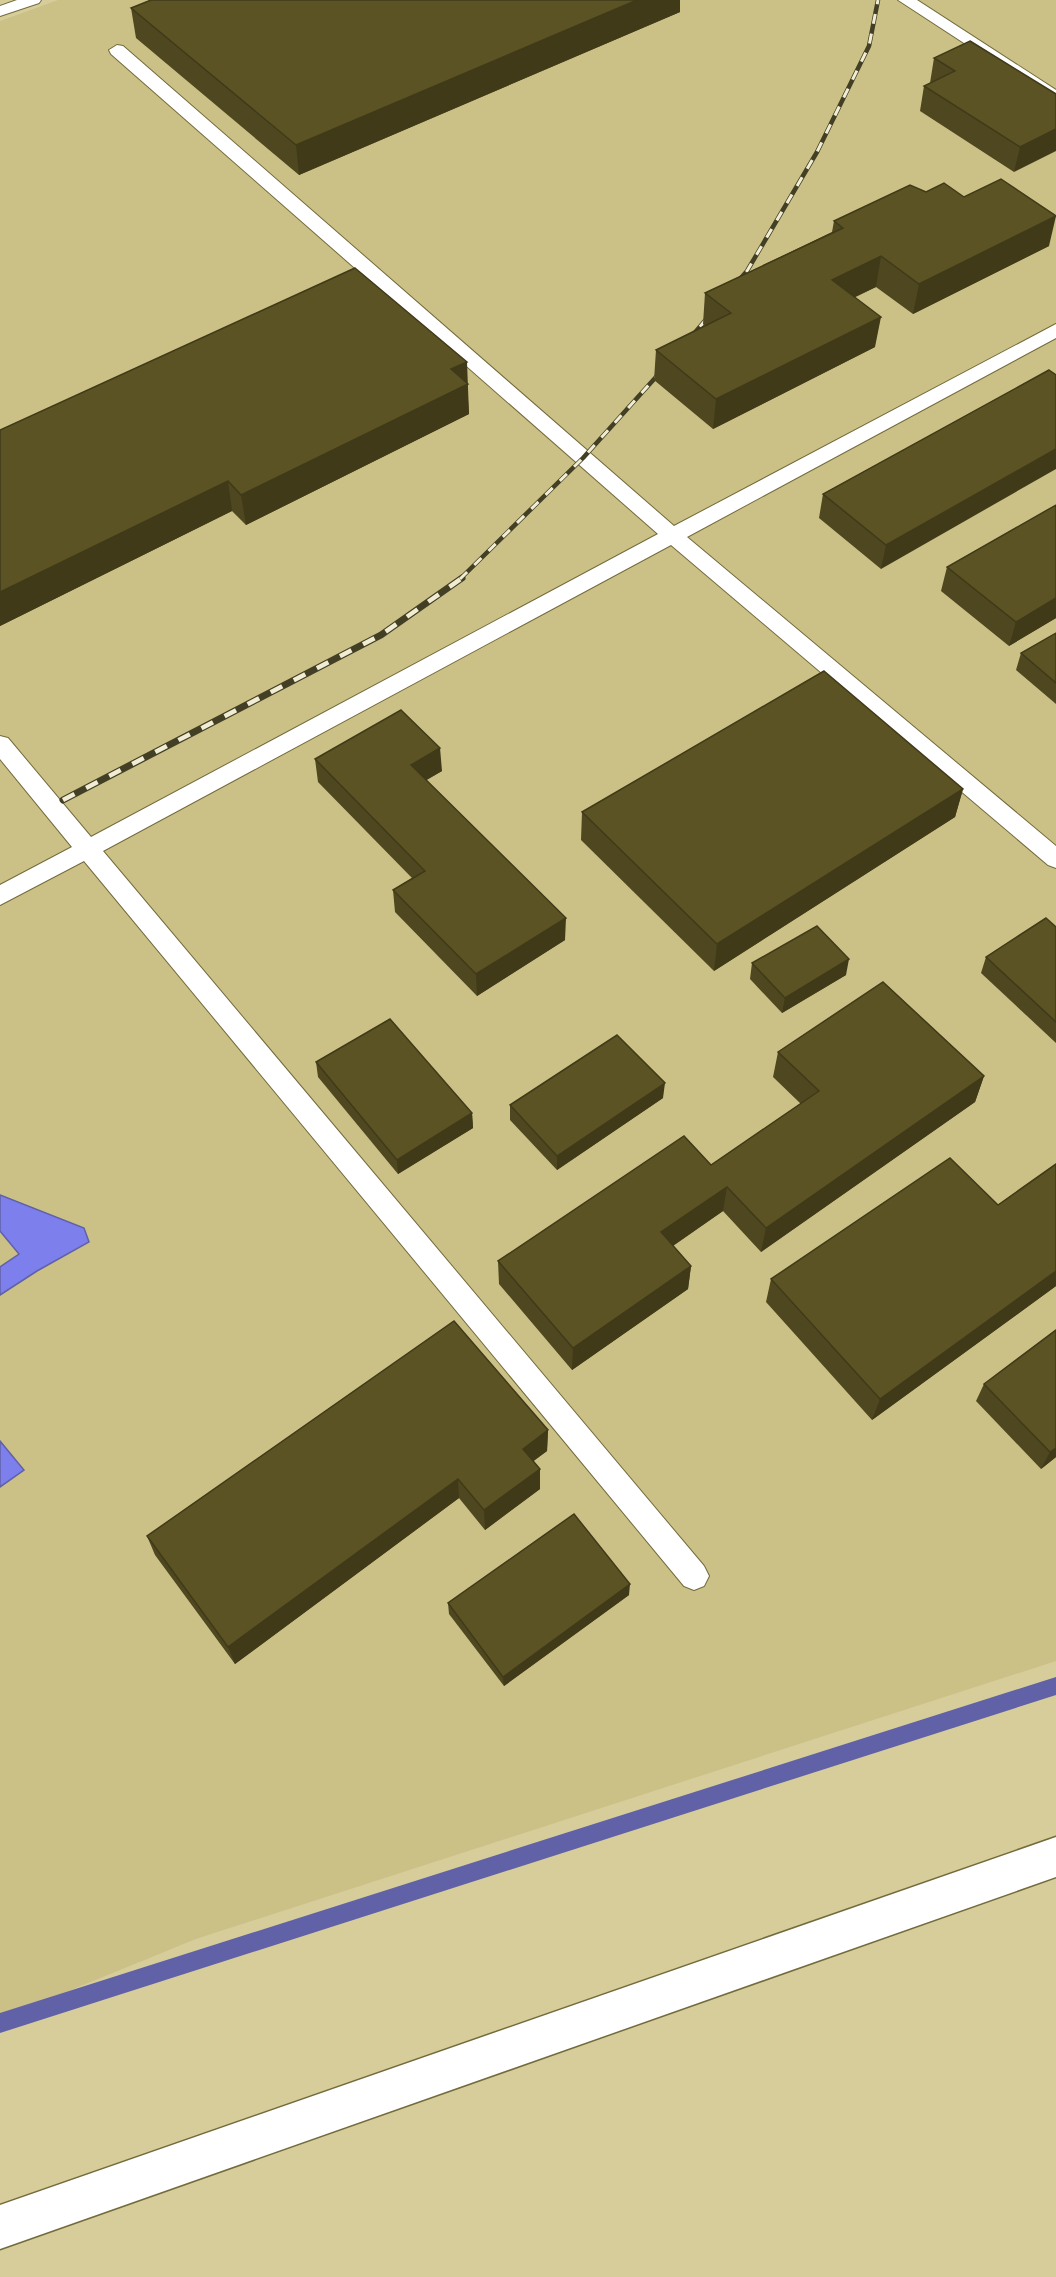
<svg xmlns="http://www.w3.org/2000/svg" width="1056" height="2277" viewBox="0 0 1056 2277" font-family="Cabin,sans-serif">
<style>
.built{fill:#cbc187}
.water{fill:#7c7fec;stroke:#6061a7;stroke-width:1.5}
.lines{fill:none;stroke-linecap:round;stroke-linejoin:round}
.stream{fill:#6061a7;fill-rule:evenodd}
.lane-casing{stroke:#736b3c;stroke-width:2}
.street-casing{stroke:#736b3c;stroke-width:3}
.lane{fill:#fff;fill-rule:evenodd}
.street{fill:#fff;fill-rule:evenodd}
.rail-far1-casing{stroke:#433f25;stroke-width:4.5}
.rail-casing{stroke:#433f25;stroke-width:7}
.rail-far1{stroke:#f1edd4;stroke-width:3;stroke-dasharray:10;stroke-linecap:butt}
.rail{stroke:#f1edd4;stroke-width:4.5;stroke-dasharray:13;stroke-linecap:butt}
.wall{fill:#4e471f}
.shaded-wall{fill:#403a19}
.building{fill:#5b5324;stroke:#403a19;stroke-width:1.5}
</style>
<rect width="100%" height="100%" fill="#d6cd9b"/>
<!-- built -->
<polygon class="built" points="58,0 1056,0 1056,1661 196,1939 0,2019 0,21"/>
<!-- water -->
<g class="water">
<polygon points="0,1195 84,1228 89,1242 37,1271 0,1295 0,1267 19,1254 0,1231"/>
<polygon points="0,1441 24,1470 0,1487"/>
</g>
<g class="lines">
<!-- stream -->
<polygon class="stream" points="1056,1677 1056,1695 0,2033 0,2013"/>
<!-- lane casing -->
<g class="lane-casing">
<g id="lane">
<polygon points="17,0 41,0 39,3 0,16 0,6"/>
<polygon points="898,0 917,0 1056,90 1056,103"/>
<polygon points="117,45 123,46 674,526 1056,324 1056,338 687,537 1056,846 1056,868 1048,865 671,545 103,851 704,1566 709,1576 704,1586 694,1590 684,1586 84,861 0,905 0,885 72,847 0,759 0,736 8,738 91,837 658,534 111,54 109,50"/>
</g>
</g>
<!-- street casing -->
<g class="street-casing">
<polygon id="street" points="1056,1837 1056,1877 0,2249 0,2205"/>
</g>
<!-- lane -->
<use href="#lane" class="lane"/>
<!-- street -->
<use href="#street" class="street"/>
<!-- rail-far1 casing -->
<g class="rail-far1-casing">
<g id="rail-far1">
<polyline points="733,287 747,271 817,152 869,46 878,0"/>
<polyline points="687,342 714,310"/>
<polyline points="460,579 583,458 665,367"/>
</g>
</g>
<!-- rail casing -->
<g class="rail-casing">
<polyline id="rail" points="63,800 381,635 462,578"/>
</g>
<!-- rail-far1 -->
<use href="#rail-far1" class="rail-far1"/>
<!-- rail -->
<use href="#rail" class="rail"/>
</g>
<!-- wall -->
<g class="wall">
<polygon points="131,8 680,12 299,175 136,38"/>
<polygon points="934,58 1056,94 1014,172 920,111 924,86 930,83"/>
<polygon points="926,192 964,197 1049,246 913,314 876,287 854,297 875,347 713,429 654,380 656,350 705,326 703,324 705,293 832,232 834,221"/>
<polygon points="1049,370 881,569 819,518 823,494"/>
<polygon points="467,384 469,414 246,525 232,511 0,626 0,430"/>
<polygon points="1056,505 1056,618 1009,646 941,591 947,567"/>
<polygon points="1056,633 1056,704 1016,670 1021,653"/>
<polygon points="315,759 442,771 426,780 565,940 477,996 395,912 393,890 412,878 318,782"/>
<polygon points="963,789 955,817 714,971 581,840 582,812"/>
<polygon points="1056,927 1056,1043 981,973 986,957"/>
<polygon points="752,963 846,975 782,1013 750,979"/>
<polygon points="778,1052 984,1076 975,1102 761,1252 723,1211 673,1246 691,1266 688,1289 572,1370 499,1284 498,1261 711,1165 801,1104 773,1077"/>
<polygon points="316,1062 472,1113 473,1128 398,1174 318,1077"/>
<polygon points="663,1098 557,1170 510,1120 510,1105"/>
<polygon points="1056,1164 1056,1286 872,1420 766,1302 771,1279 998,1205"/>
<polygon points="984,1384 1056,1457 1041,1469 976,1401"/>
<polygon points="548,1430 547,1451 533,1461 540,1469 540,1489 485,1530 459,1498 235,1664 155,1555 147,1536"/>
<polygon points="629,1595 504,1686 449,1614 448,1603"/>
</g>
<!-- shaded-wall -->
<g class="shaded-wall">
<polygon points="637,0 680,0 680,12 299,175 296,145"/>
<polygon points="1056,129 1056,151 1014,172 1020,147"/>
<polygon points="1056,216 1049,246 913,314 919,284"/>
<polygon points="881,256 876,287 827,311 832,280"/>
<polygon points="881,317 875,347 713,429 716,399"/>
<polygon points="467,362 469,414 246,525 241,495 451,369"/>
<polygon points="1056,449 1056,469 881,569 886,545"/>
<polygon points="228,481 232,511 0,626 0,592"/>
<polygon points="1056,598 1056,618 1009,646 1016,622"/>
<polygon points="440,748 442,771 413,788 411,765"/>
<polygon points="963,789 955,817 714,971 717,944"/>
<polygon points="566,918 565,940 477,996 476,974"/>
<polygon points="849,959 846,975 782,1013 785,998"/>
<polygon points="984,1076 975,1102 761,1252 766,1228"/>
<polygon points="665,1083 663,1098 557,1170 557,1156"/>
<polygon points="472,1113 473,1128 398,1174 397,1160"/>
<polygon points="727,1187 723,1211 658,1256 661,1232"/>
<polygon points="691,1266 688,1289 572,1370 573,1348"/>
<polygon points="1056,1271 1056,1286 872,1420 880,1399"/>
<polygon points="548,1430 547,1451 523,1469 523,1449"/>
<polygon points="1056,1448 1056,1457 1041,1469 1050,1452"/>
<polygon points="540,1469 540,1489 485,1530 484,1510"/>
<polygon points="458,1479 459,1498 235,1664 228,1647"/>
<polygon points="630,1584 629,1595 504,1686 503,1677"/>
</g>
<!-- building -->
<g class="building">
<polygon points="151,0 637,0 296,145 131,8"/>
<polygon points="970,41 1056,94 1056,129 1020,147 924,86 955,71 934,58"/>
<polygon points="1001,179 1056,216 919,284 881,256 832,280 881,317 716,399 656,350 731,313 705,293 843,228 834,221 910,185 926,192 944,183 964,197"/>
<polygon points="355,268 467,362 451,369 468,384 241,495 228,481 0,592 0,430"/>
<polygon points="1049,370 1056,375 1056,449 886,545 823,494"/>
<polygon points="1056,505 1056,598 1016,622 947,567"/>
<polygon points="1056,633 1056,683 1021,653"/>
<polygon points="824,671 963,789 717,944 582,812"/>
<polygon points="401,710 440,748 411,765 566,918 476,974 393,890 425,871 315,759"/>
<polygon points="1046,918 1056,927 1056,1022 986,957"/>
<polygon points="817,926 849,959 785,998 752,963"/>
<polygon points="883,982 984,1076 766,1228 727,1187 661,1232 691,1266 573,1348 498,1261 684,1136 711,1165 819,1091 778,1052"/>
<polygon points="390,1019 472,1113 397,1160 316,1062"/>
<polygon points="617,1035 665,1083 557,1156 510,1105"/>
<polygon points="950,1158 998,1205 1056,1164 1056,1271 880,1399 771,1279"/>
<polygon points="454,1321 548,1430 523,1449 540,1469 484,1510 458,1479 228,1647 147,1536"/>
<polygon points="1056,1330 1056,1448 1050,1452 984,1384"/>
<polygon points="574,1514 630,1584 503,1677 448,1603"/>
</g>
</svg>
